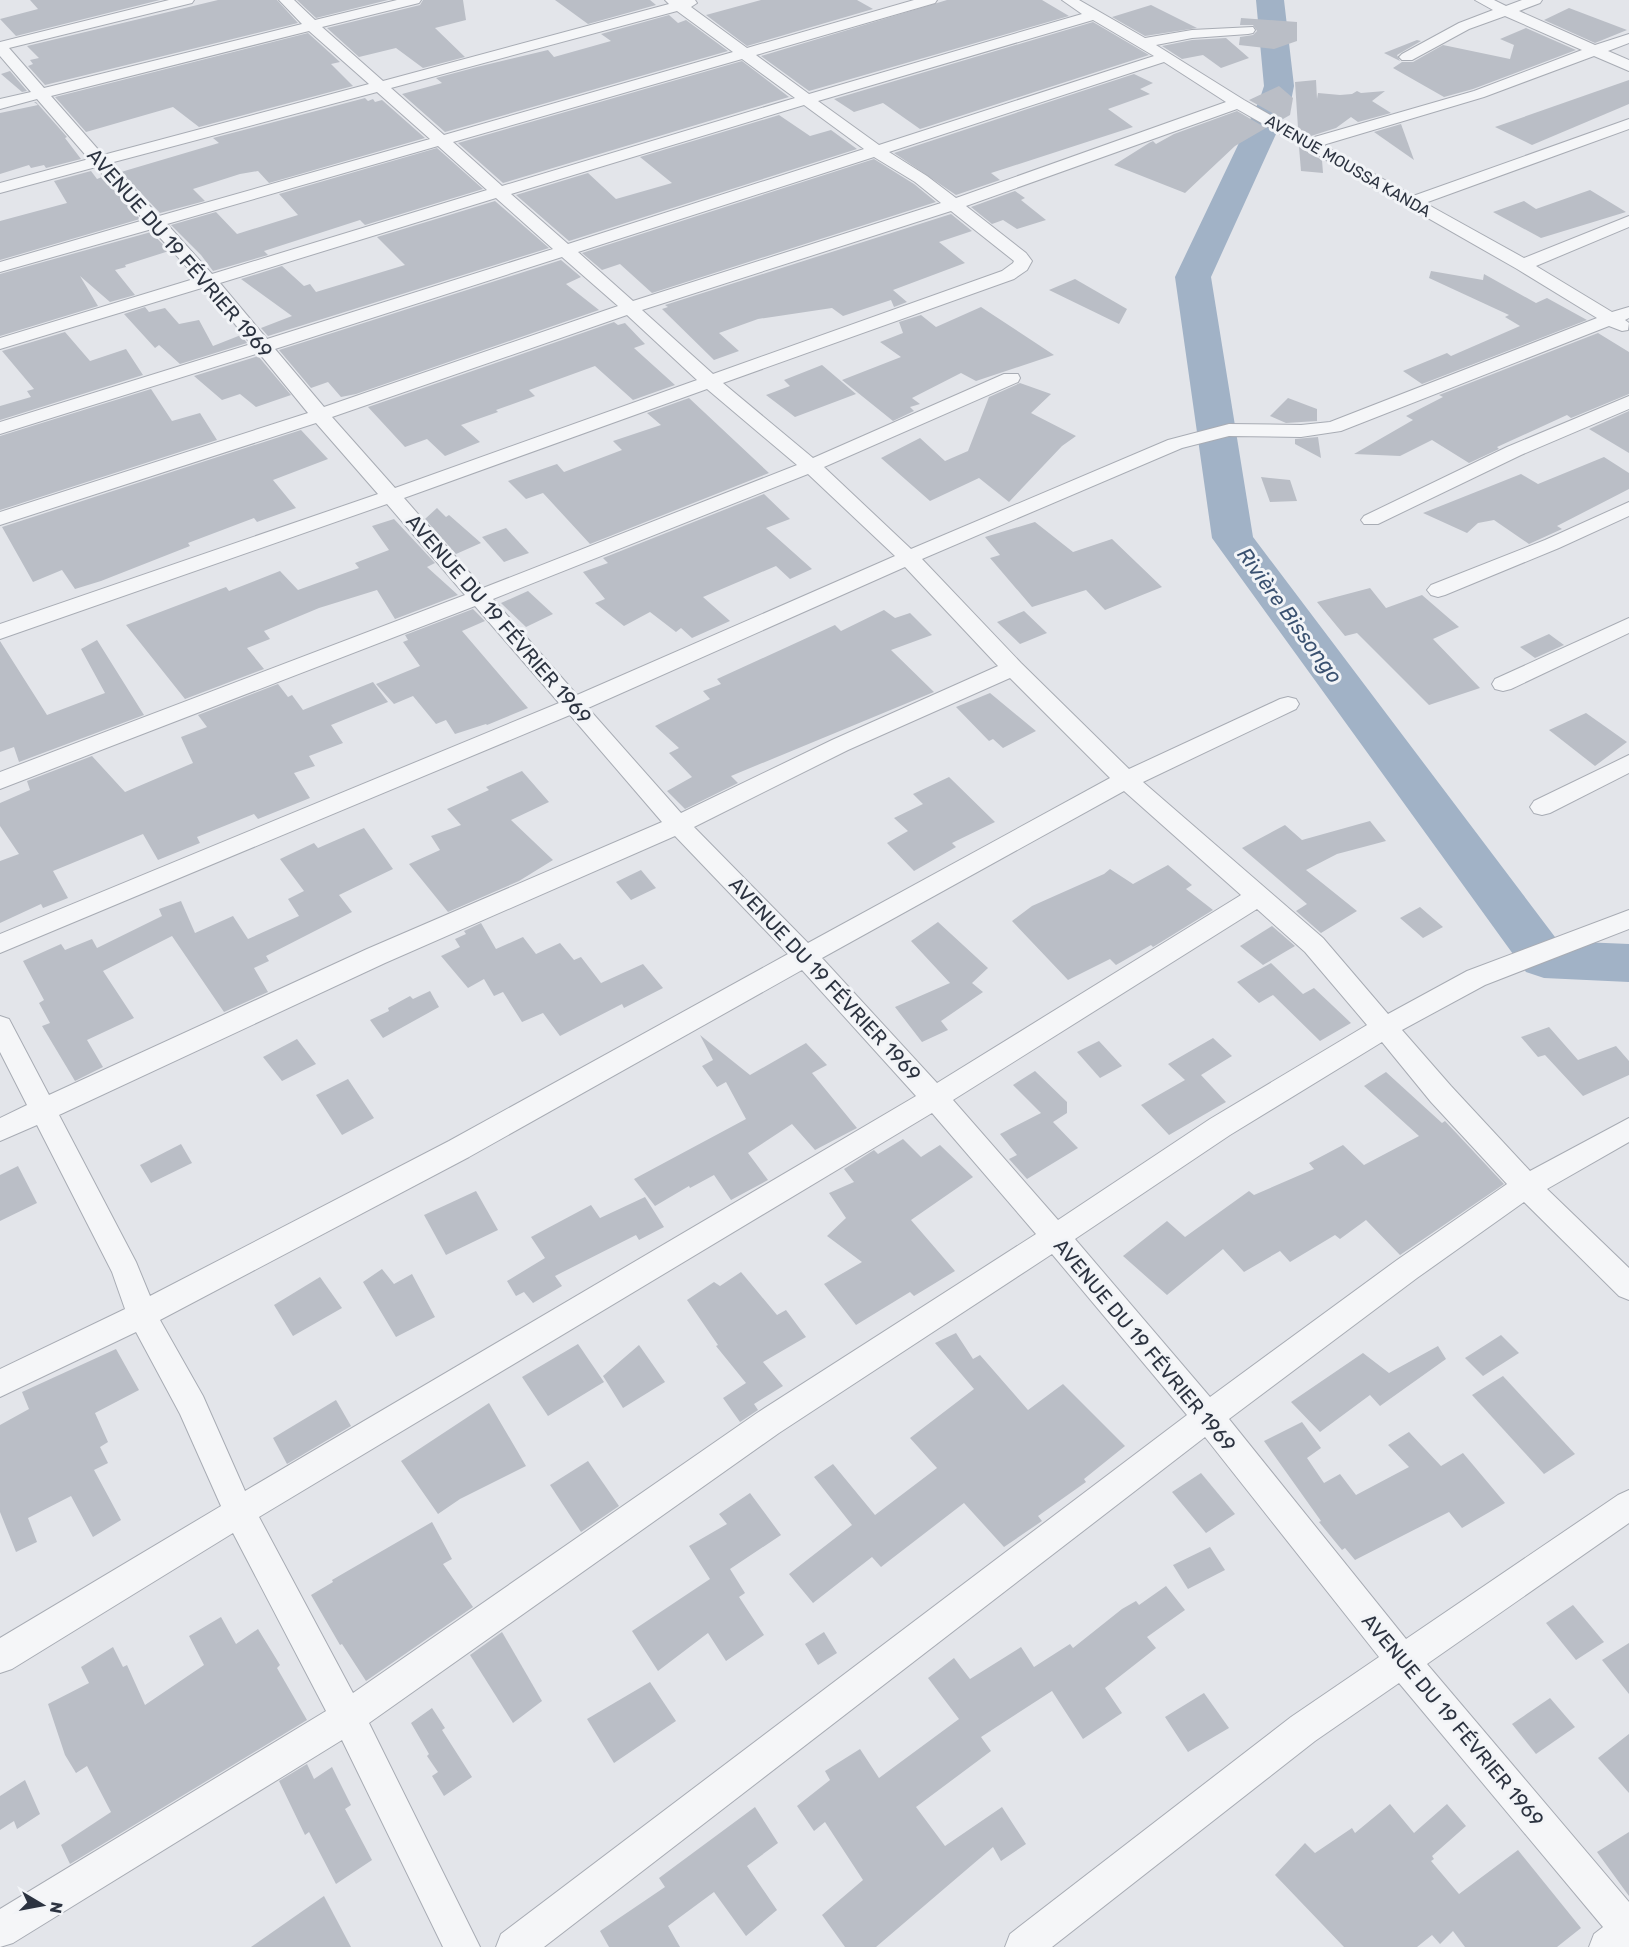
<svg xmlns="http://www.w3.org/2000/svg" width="1629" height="1947" viewBox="0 0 1629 1947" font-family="Rubik,sans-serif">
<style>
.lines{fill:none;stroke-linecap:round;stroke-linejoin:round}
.river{fill:#a1b2c6;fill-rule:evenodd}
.building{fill:#babec6}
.minor-casing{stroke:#a8acb4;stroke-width:2}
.minor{fill:#f5f6f8;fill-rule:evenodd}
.labels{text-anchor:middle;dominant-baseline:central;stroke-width:6;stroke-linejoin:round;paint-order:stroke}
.far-street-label{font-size:16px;fill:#2c3340;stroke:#f2f4f7}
.street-label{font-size:20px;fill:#2c3340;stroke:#f2f4f7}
.water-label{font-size:21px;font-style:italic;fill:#3a5170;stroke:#f2f4f7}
</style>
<rect width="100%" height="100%" fill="#e3e5ea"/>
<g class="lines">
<!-- river -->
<polygon class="river" points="1256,0 1284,0 1294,86 1291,101 1211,277 1253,537 1558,941 1629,944 1629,982 1544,978 1526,972 1212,538 1175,277 1259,101 1264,86"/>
</g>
<!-- building -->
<g class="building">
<polygon points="30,0 160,0 16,36 0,19 38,9"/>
<polygon points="218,0 277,0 298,23 45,85 28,66 33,64 30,60 39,58 27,46"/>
<polygon points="297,0 388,0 316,18"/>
<polygon points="423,0 463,0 466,20 435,28 465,57 423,68 396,48 359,57 327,28 420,5"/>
<polygon points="555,0 650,0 656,5 588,24"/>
<polygon points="761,0 857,0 873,9 747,46 706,15"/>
<polygon points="947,0 1042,0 1069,16 809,91 761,56"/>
<polygon points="1151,5 1197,28 1145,36 1112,17"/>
<polygon points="1569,8 1627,30 1595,43 1544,20"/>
<polygon points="669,15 678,23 686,20 728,51 445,132 402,94 442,83 436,78 477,67 548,50 554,57 611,41 601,34"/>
<polygon points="1241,18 1297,22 1297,41 1274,49 1239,45 1240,37 1253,35 1257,31 1253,25 1240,25"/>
<polygon points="1093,22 1149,55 920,129 883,103 854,112 834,99"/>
<polygon points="1526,28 1576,50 1473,89 1444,97 1393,68 1402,62 1413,62 1443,45 1510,59 1514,45 1500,39"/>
<polygon points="308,33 340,62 331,64 353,86 199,127 173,107 86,132 55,97"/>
<polygon points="1226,38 1249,58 1221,68 1203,55 1182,59 1162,46 1192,40"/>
<polygon points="1417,40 1421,41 1397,55 1400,61 1384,53"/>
<polygon points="742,61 789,97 503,183 458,143"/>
<polygon points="10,71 27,91 22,92 1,74"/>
<polygon points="1134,74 1153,83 1140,89 1150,94 1108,109 1133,127 991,173 1000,180 956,195 894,153"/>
<polygon points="1316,80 1317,99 1318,93 1340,95 1352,94 1357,91 1361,93 1385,91 1372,101 1391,113 1358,122 1351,117 1336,128 1311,136 1298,128 1295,82"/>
<polygon points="1629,80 1629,104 1532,145 1495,127"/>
<polygon points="1279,86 1293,98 1290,115 1283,119 1249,100"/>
<polygon points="365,98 368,101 373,99 375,102 382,100 425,138 269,183 258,171 240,174 193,189 205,201 160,213 121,172 219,143 213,138"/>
<polygon points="34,102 36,102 67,137 65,138 81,159 46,168 44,165 31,168 29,165 0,174 0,113 38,105"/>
<polygon points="1237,111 1266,128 1235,146 1185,193 1114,165 1149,143 1153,141 1156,144 1174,134"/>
<polygon points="779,115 810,136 831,130 857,149 569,241 516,195 588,173 616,199 672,183 640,157"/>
<polygon points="1401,124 1414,160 1374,132"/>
<polygon points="1299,147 1322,160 1323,173 1301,171"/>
<polygon points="437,148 483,189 365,225 360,220 264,251 268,255 213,271 201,255 171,225 216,212 237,234 298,215 279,194"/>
<polygon points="874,159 914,184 936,202 652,293 620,264 602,270 582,253"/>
<polygon points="91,171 97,179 102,177 140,219 0,260 0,221 67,203 54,181"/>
<polygon points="1590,190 1626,212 1541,238 1493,212 1524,201 1536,209"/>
<polygon points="1015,191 1025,198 1021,200 1046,220 1017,229 1003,220 992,224 971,207"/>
<polygon points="495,201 549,248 268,336 261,328 292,316 241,279 282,266 304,286 310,284 316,292 405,265 377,237"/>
<polygon points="951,214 972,231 939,242 965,263 893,290 907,302 894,307 891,300 843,316 832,308 758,319 719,333 739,351 714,360 662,309 668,307 665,305"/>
<polygon points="151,232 169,251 125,265 126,267 115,270 135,295 110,302 80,276 98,306 0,336 0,274"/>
<polygon points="561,260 581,277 566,284 599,310 356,394 341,397 328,382 311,388 279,350"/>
<polygon points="1431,271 1483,280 1484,274 1536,303 1547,298 1587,320 1422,384 1403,371 1447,353 1451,356 1520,326 1505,317 1509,315 1429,278"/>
<polygon points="1075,279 1127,309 1119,324 1049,290"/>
<polygon points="145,307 149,312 165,308 179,324 199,320 213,346 241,335 247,343 180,364 159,345 155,348 124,314"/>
<polygon points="981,307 1054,355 976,381 961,373 912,398 920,404 910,407 914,411 893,421 842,380 901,357 880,342 903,333 899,322 921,315 936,327"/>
<polygon points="614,322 618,325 625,323 645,344 634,348 675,385 633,400 595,366 529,390 535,396 496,410 498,412 461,425 480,442 445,456 427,439 405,447 368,407"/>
<polygon points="65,332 90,361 126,349 143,375 0,420 0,406 31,397 27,391 34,389 2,351"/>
<polygon points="1598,333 1629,352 1629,394 1571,418 1567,415 1497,447 1499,449 1469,463 1432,440 1400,456 1354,454 1413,420 1406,416 1443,397 1439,395"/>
<polygon points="258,356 291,395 256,407 240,394 222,400 194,376"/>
<polygon points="822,365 856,394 795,417 766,395 790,386 784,380"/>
<polygon points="1020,383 1051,394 1031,413 1076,436 1062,446 1009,502 979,478 930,501 881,458 920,438 945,461 968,451 989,397"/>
<polygon points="151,389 172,421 200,413 217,440 0,510 0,436"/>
<polygon points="689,398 769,473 590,544 543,493 526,499 508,481 557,464 564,472 622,450 613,441 661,425 647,413"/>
<polygon points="1288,398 1317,409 1317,421 1286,423 1270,416"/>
<polygon points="1629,411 1629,453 1589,429"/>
<polygon points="301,430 328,459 273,480 296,508 257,522 254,518 188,543 190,546 101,581 75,589 62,570 33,582 2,527"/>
<polygon points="1318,437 1321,458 1295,444 1295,439"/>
<polygon points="1604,457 1629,473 1629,489 1557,526 1562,529 1529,544 1494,520 1478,523 1467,533 1423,513 1521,474 1538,484"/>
<polygon points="1261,477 1290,480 1297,501 1270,502"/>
<polygon points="764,494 790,519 766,528 812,569 790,579 776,566 703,597 730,621 692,638 681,628 676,632 650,612 624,626 595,603 605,599 583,572 608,563 603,558"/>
<polygon points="437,508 446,517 449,515 481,543 456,554 425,519"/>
<polygon points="394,519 435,563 427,567 458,595 395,619 377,590 319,608 264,631 270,639 247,648 264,669 185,699 126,625 226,587 229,591 280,571 298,590 359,568 355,563 389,550 372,526"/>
<polygon points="1035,522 1073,552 1112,539 1162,587 1105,610 1086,590 1032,607 990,558 1000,555 985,537"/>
<polygon points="506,528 529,553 504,562 482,537"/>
<polygon points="1370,588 1386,608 1422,595 1459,627 1433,639 1480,688 1429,705 1357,633 1345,636 1317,602"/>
<polygon points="528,591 553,614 526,627 501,603"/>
<polygon points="473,609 485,621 462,631 528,708 487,725 486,724 455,734 446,720 436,724 413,696 394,704 376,684 420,666 403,642 408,640 405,635"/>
<polygon points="884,610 895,618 910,613 932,635 891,650 934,692 731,776 738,783 685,809 667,791 692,777 669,753 679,748 655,726 710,699 703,691 721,684 717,679 835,625 841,631"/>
<polygon points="1024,611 1047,633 1020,644 997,622"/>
<polygon points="1549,634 1564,645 1535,658 1520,647"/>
<polygon points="97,640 144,715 19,762 14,747 0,752 0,641 47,715 105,693 81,649"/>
<polygon points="373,682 388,702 331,725 343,743 309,756 315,766 294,773 310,798 258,819 254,814 197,837 200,843 158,860 143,834 53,871 68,898 43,908 41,904 0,923 0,861 19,854 0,826 0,803 30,790 27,781 92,756 125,792 193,763 181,737 207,727 198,715 278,684 288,697 292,695 303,710"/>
<polygon points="990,693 1036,731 1003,748 993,739 989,741 956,707"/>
<polygon points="1586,713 1627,742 1595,766 1549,730"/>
<polygon points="522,771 549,802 511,820 553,860 519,881 448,912 409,864 440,850 431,836 461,825 447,809 489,790 486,787"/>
<polygon points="949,777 995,822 952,843 956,847 914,871 887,843 908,831 894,818 923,804 913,794"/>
<polygon points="1370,821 1386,841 1337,854 1306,870 1357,911 1321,933 1296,911 1307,904 1242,848 1285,825 1302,840"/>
<polygon points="364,828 393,869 339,895 352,912 266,956 269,961 254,968 268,992 224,1012 172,936 103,971 134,1018 87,1040 103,1067 75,1081 42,1026 50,1023 39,1003 44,1000 23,961 61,944 65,950 92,939 97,948 162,916 159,909 181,901 195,933 233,916 248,939 299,916 288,899 304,891 280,859 314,843 318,848"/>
<polygon points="1168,865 1192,885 1186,889 1213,910 1153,947 1151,945 1116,965 1110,959 1068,980 1012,921 1032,906 1104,874 1110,869 1133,884"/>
<polygon points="641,870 656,888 631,900 616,882"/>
<polygon points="1420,907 1443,927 1423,938 1400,918"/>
<polygon points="938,922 988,968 972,983 983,992 941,1021 948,1030 922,1042 895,1007 950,983 911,941"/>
<polygon points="481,923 496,949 523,937 536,954 560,943 574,960 581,957 601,983 643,964 663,988 624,1008 622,1004 560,1036 543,1013 522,1022 503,992 494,996 484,979 468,988 441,956 460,947 455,939 466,934 464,931"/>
<polygon points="1272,926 1295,946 1263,965 1240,946"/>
<polygon points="1271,963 1303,994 1314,988 1351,1023 1320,1041 1273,995 1259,1003 1237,982"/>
<polygon points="430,991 439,1007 383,1038 370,1020 389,1011 388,1008 410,996 413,999"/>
<polygon points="1549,1027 1578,1060 1616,1046 1629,1061 1629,1075 1583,1096 1545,1055 1538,1057 1521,1037"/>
<polygon points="700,1035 750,1075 806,1043 827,1065 812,1073 857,1128 815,1150 792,1124 748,1153 768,1180 731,1200 714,1175 690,1188 689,1186 655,1206 634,1179 746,1119 726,1082 717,1087 702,1066 713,1060"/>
<polygon points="1213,1038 1232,1056 1201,1075 1226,1102 1169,1135 1141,1105 1185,1080 1168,1064"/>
<polygon points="297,1039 316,1064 282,1081 263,1057"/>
<polygon points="1099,1041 1122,1066 1100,1078 1077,1052"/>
<polygon points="1035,1071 1067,1102 1067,1113 1053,1122 1078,1148 1027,1179 1009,1159 1017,1155 1000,1134 1041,1113 1013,1085"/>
<polygon points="1386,1072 1442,1123 1445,1121 1504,1184 1400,1255 1366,1220 1340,1239 1335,1235 1290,1262 1280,1251 1244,1272 1223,1249 1167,1295 1123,1256 1167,1221 1185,1237 1249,1191 1254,1195 1314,1169 1309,1163 1343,1145 1364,1165 1419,1136 1364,1086"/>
<polygon points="348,1079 374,1118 342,1135 316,1095"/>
<polygon points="903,1139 921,1157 940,1145 973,1177 911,1220 955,1271 914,1296 910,1292 856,1325 824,1284 862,1262 827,1236 846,1218 829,1193 854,1182 844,1169 874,1150 878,1154"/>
<polygon points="181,1144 192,1163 151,1183 140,1165"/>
<polygon points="18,1166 37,1203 0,1221 0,1175"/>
<polygon points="476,1191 498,1230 446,1255 424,1215"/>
<polygon points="645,1197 664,1227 639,1240 636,1235 555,1276 562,1286 533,1303 524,1292 516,1296 507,1281 545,1258 531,1237 591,1205 600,1218"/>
<polygon points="382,1269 394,1284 412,1274 435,1317 396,1337 363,1282"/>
<polygon points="741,1272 777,1315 786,1310 806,1337 763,1362 783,1386 754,1404 758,1410 740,1422 723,1398 746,1383 716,1346 718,1345 687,1300 714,1282 720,1286"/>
<polygon points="320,1277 342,1308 293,1336 274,1305"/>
<polygon points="956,1333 973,1359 980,1355 1028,1410 1063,1384 1125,1446 1084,1479 1086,1482 1038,1516 1042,1521 1004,1547 964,1503 881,1567 872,1557 813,1603 789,1574 852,1525 814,1477 833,1464 875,1515 937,1468 910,1438 974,1389 935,1343"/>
<polygon points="1501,1335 1519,1353 1483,1376 1465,1358"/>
<polygon points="578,1344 604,1382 548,1416 522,1377"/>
<polygon points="639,1345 665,1382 623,1408 603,1376"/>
<polygon points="1438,1346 1446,1359 1380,1406 1370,1395 1320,1432 1291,1402 1363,1353 1389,1373"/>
<polygon points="116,1349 139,1390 95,1413 108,1442 100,1447 108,1463 94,1470 121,1520 93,1537 71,1496 28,1518 37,1542 16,1552 0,1512 0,1425 29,1409 22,1392"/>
<polygon points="1503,1376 1575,1454 1544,1474 1472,1395"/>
<polygon points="336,1400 351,1426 287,1464 273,1438"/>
<polygon points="489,1403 526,1466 460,1499 438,1514 401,1461"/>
<polygon points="1302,1422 1321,1448 1307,1458 1324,1483 1340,1474 1356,1495 1409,1467 1388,1445 1409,1432 1441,1466 1463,1453 1505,1503 1462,1528 1449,1512 1355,1560 1345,1548 1342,1550 1319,1522 1321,1521 1264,1441"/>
<polygon points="588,1461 619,1506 581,1532 550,1485"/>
<polygon points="1201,1473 1235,1514 1206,1533 1172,1492"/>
<polygon points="750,1493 781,1535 730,1569 745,1593 739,1597 764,1635 726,1661 708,1633 658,1671 632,1631 710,1579 689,1546 727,1524 719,1514"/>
<polygon points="432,1522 452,1559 443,1564 473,1607 366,1681 342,1644 340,1645 311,1595 333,1582 332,1580"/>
<polygon points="1210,1547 1225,1570 1188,1589 1173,1565"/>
<polygon points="1166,1586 1185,1610 1147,1637 1156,1648 1105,1688 1122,1713 1083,1739 1052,1691 981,1737 991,1751 916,1807 945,1846 1002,1807 1026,1844 1001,1861 993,1847 876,1947 845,1947 822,1915 863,1880 825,1822 814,1831 797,1806 830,1780 825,1771 860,1749 879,1778 959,1719 928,1678 954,1658 970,1679 1021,1647 1034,1667 1070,1644 1073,1648 1122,1609 1136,1601 1139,1605"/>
<polygon points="1573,1605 1604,1642 1576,1660 1546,1623"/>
<polygon points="221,1617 236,1644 258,1629 280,1665 277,1668 307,1720 70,1864 61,1845 111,1812 87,1766 76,1773 65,1755 48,1704 89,1683 81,1667 113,1647 123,1667 127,1665 145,1705 204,1665 189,1636"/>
<polygon points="502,1632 542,1701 513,1723 470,1655"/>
<polygon points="824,1632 837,1653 818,1665 805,1644"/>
<polygon points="1629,1643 1629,1694 1602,1660"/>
<polygon points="650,1682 676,1721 614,1763 587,1719"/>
<polygon points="1204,1693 1229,1728 1188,1752 1165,1717"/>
<polygon points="1550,1698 1575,1727 1536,1754 1512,1724"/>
<polygon points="432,1708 445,1728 442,1730 472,1777 444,1796 432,1776 438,1772 427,1756 429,1754 411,1723"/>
<polygon points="1629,1734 1629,1793 1598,1758"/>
<polygon points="307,1764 314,1779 332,1767 351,1805 345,1809 372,1860 336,1884 309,1832 305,1835 279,1781"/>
<polygon points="25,1780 40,1814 17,1829 14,1821 0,1830 0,1796"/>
<polygon points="1390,1804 1414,1833 1447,1804 1466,1826 1432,1856 1434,1859 1431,1861 1459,1894 1518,1850 1581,1928 1557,1947 1465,1947 1453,1931 1440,1944 1432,1935 1417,1947 1344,1947 1275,1875 1305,1843 1315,1853 1352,1828 1355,1833"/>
<polygon points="755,1807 778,1843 747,1866 777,1910 746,1936 714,1892 668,1926 680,1947 609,1947 600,1931 665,1887 659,1878"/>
<polygon points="1629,1832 1629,1896 1597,1852"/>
<polygon points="324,1896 351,1947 251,1947"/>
</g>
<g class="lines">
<!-- minor casing -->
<g class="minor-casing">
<g id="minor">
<path d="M169,0h25l-2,3 -183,45 35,40 258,-64 -23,-24h15l21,20 82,-20h24l-2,3 -97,24 61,54 286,-77 -4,-4h30l2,3 -6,4 56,41 167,-48h23l-2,3 -179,52 53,39 273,-80 -20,-14h17l66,38 47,-8 61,-3 2,3 -2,3 -5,1 -56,4 -36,7 88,55 67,38 163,-47 108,-41 -77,-34 -36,13 -57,31h-10l-3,-3 3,-3 57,-31 34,-13 -18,-10h19l12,6 16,-6h20l-2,3 -21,8 76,34 34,-11v9l-21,8 21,9v11l-35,-15 -110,41 -161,48 90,51 216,-77v10l-204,74 99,55 105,-42v11l-93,39 76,46 17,-5v11l-4,2 4,3 -1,7 -6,1 -13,-5 -268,105 -40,6 -72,-1 -47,12 -260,111 99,104 108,106 151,-70 8,-2 8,2 3,5 -3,5 -153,73 180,156 65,76 79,-43 162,-61v19l-144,56 -83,45 49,56 79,85 99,-53v24l-82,47 82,79v32l-10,-4 -95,-94 -107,76 -188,141 177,220 212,-144 11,-5v33l-202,141 202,238v45h-40l5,-13 9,-7 -204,-244 -84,58 -263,206h-47l5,-13 281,-217 88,-60 -174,-220 -661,510h-48l5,-13 686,-519 -135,-161 -273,179 -410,290 111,224h-37l-101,-207 -329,203 -13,4v-38l326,-198 -93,-178 -221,136 -12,4v-35l221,-132 -41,-92 -44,-82 -136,65v-28l125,-60 -13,-37 -75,-147 -37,16v-23l27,-13 -27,-53v-36l9,3 40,76 318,-146 295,-127 -92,-107 -570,238v-19l559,-231 -84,-97 -475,183v-17l465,-177 -78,-91 -387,135v-15l378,-130 -62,-71 -316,102v-13l308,-99 -49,-60 -259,81v-12l251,-78 -46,-57 -205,62v-11l197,-60 -45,-49 -152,43v-10l144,-42 -48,-53 -96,26v-10l89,-24 -52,-60 -37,10v-10l31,-7 -31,-36v-14zM677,11l56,41 -289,83 -53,-47zM1093,20l61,36 -275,89 -61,-44zM309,31l60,53 -266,71 -52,-59zM742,59l53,39 -293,88 -49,-44zM1164,62l62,40 -270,96 -29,-22 -38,-24zM377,92l53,47 -271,77 -49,-53zM804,105l60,44 -296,95 -57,-50zM1237,109l280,160 80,49 -267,104 -29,3 -72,-1 -61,16 -257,109 -87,-82 194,-85 2,-4 -2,-4h-14l-191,84 -90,-75 291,-104 13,-9 5,-9 -6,-8 -60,-47zM438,146l49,44 -275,84 -45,-50zM874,157l41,25 26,21 -308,98 -55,-49zM496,198l57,51 -286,90 -47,-56zM951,211l63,50 -1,2 -11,8 -289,103 -71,-64zM562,257l56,49 -294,101 -49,-58zM627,315l70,65 -302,108 -63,-71zM707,389l90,76 -314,123 -79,-90zM808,474l87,82 -318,139 -84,-96zM905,567l93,99 -166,74 -151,73 -93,-105zM1010,678l100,100 -302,165 -114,-116 154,-77zM1124,791l117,104 -304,188 -115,-125zM675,836l113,118 -339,187 -299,155 -14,-34 -77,-147 326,-152zM1257,909l48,43 62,73 -157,94 -152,101 -105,-120zM802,970l114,126 -671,395 -42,-95 -43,-76 309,-163zM1382,1042l49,60 76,82 -110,76 -187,137 -135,-158 155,-104zM932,1113l104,121 -279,179 -404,280 -94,-176z"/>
<polygon points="1629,396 1629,409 1521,455 1378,524 1364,524 1361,520 1364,516 1507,447"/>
<polygon points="1629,502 1629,516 1559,548 1445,595 1438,597 1431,595 1427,590 1431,585 1545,540"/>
<polygon points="1629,618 1629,633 1511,689 1503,691 1495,689 1492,684 1495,679"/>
<polygon points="1629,755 1629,773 1550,813 1542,815 1534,813 1530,807 1534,801"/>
</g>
</g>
<!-- minor -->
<use href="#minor" class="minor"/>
</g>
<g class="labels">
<!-- far-street labels -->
<g class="far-street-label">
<text transform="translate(1348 166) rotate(30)">AVENUE MOUSSA KANDA</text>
</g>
<!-- street labels -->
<g class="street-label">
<text transform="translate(180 253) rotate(49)">AVENUE DU 19 FÉVRIER 1969</text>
<text transform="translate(499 619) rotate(49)">AVENUE DU 19 FÉVRIER 1969</text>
<text transform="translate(825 979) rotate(47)">AVENUE DU 19 FÉVRIER 1969</text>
<text transform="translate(1145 1345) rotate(50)">AVENUE DU 19 FÉVRIER 1969</text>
<text transform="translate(1453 1720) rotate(50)">AVENUE DU 19 FÉVRIER 1969</text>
</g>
<!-- water labels -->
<g class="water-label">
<text transform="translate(1290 615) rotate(54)">Rivière Bissongo</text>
</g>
</g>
<!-- north arrow -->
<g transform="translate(42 1905) rotate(100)" stroke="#f2f4f7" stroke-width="4.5" paint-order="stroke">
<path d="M0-4.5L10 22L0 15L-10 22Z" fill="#2c3340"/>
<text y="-9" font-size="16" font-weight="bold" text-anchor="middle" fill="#2c3340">N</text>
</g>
</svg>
